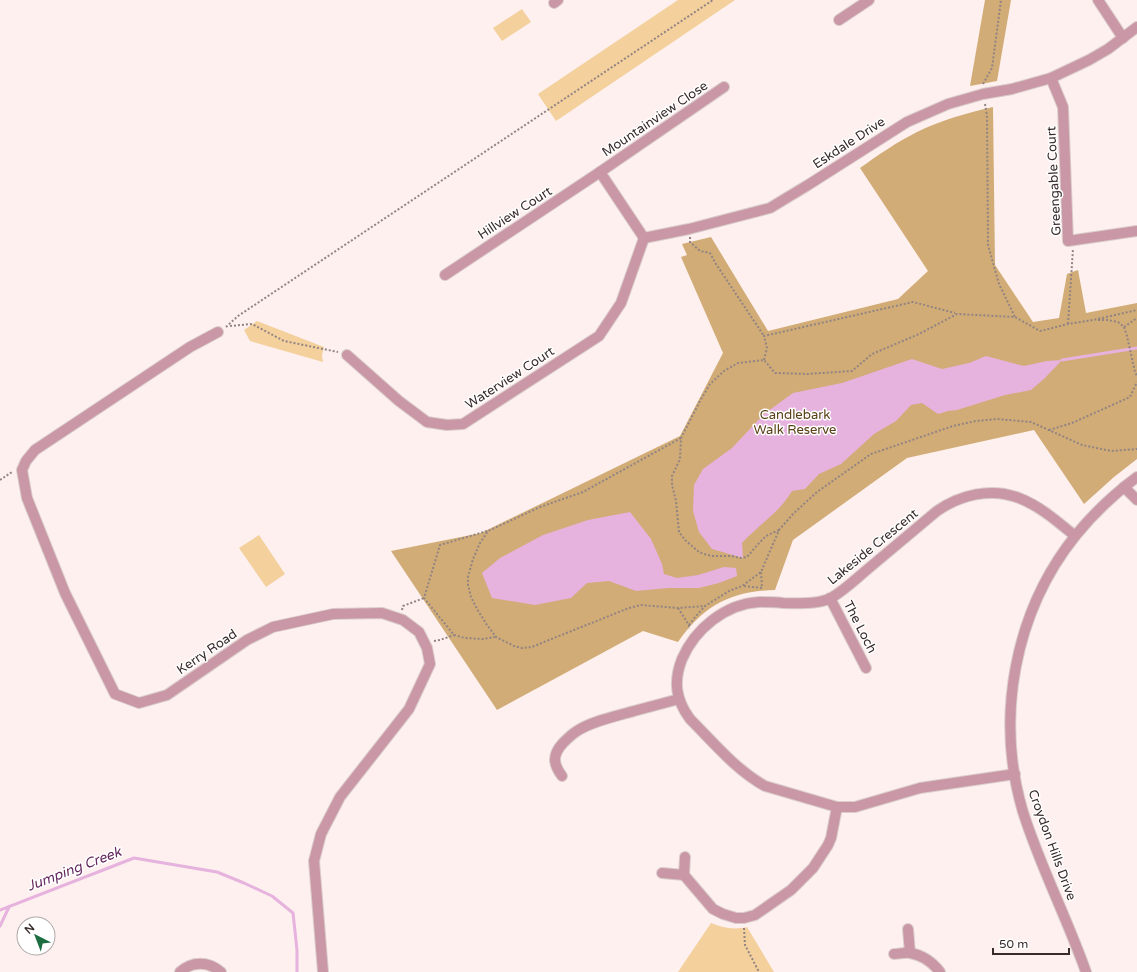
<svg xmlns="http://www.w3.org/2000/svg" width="1137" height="972" viewBox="0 0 1137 972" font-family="'Varela Round',sans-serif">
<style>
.green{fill:#f4d09d}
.forest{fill:#d2ac76}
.water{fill:#e6b2de}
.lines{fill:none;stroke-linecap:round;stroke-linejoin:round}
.stream{stroke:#e6b2de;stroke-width:3}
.minor-casing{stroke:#dacdcb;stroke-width:12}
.path{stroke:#918483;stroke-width:2;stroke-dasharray:2 2;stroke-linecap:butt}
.minor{stroke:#ca97a7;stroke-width:10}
.labels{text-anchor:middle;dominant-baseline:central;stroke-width:3;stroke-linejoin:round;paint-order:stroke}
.street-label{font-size:13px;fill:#382b2a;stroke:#fff}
.park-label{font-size:13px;fill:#5a4016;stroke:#fff}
.water-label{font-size:14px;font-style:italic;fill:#65285e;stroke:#fff}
</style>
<rect width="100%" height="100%" fill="#fdf0ee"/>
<!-- green -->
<g class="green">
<polygon points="678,0 735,0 556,121 538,94"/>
<polygon points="522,9 531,22 502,41 493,28"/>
<polygon points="257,321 324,347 322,355 323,362 250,341 244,330"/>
<polygon points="259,535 285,574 266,587 239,548"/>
<path d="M711,923c12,5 23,7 36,4l27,45h-96z"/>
</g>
<!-- forest -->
<g class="forest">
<polygon points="985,0 1011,0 997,81 970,86"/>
<path d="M993,107l2,158 38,57 26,-4 8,-44 11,-4 8,43 51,-10v156l-23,18 -30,27 -50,-74 -127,28 -114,82 -18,50c-44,1 -72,16 -97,52l-35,-11 -146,79 -106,-159 90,-18 199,-97 43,-83 -42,-96 6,-2 -5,-11 29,-7 57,94 130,-32 30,-28 -68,-103c18,-13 37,-26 57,-36 24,-12 50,-19 76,-25z"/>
</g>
<!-- water -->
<g class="water">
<path d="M986,356l38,10 23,-5 15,-1 -17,18 -14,12 -26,5 -48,15 -9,1 -10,3 -16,-11 -11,2 -15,16 -22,13 -33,30 -22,10 -14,15 -13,2c-3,5 -7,10 -11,15 -12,13 -27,24 -39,37l1,15 -31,-9 -13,-17 -6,-21 1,-26 9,-16 29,-21 32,-34 29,-21 49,-10 70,-24 30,10 27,-6z"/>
<polygon points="630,512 651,539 662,564 664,574 677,578 698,575 724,567 736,568 737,576 719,583 699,588 668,588 636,591 609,581 587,583 571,598 535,605 492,598 482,573 500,558 543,535 588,520"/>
</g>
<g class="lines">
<!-- stream -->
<g class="stream">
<polyline points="1062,360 1137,348"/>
<polyline points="0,910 134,858 217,872 244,883 272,896 293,913 297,950 297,972"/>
<polyline points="0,926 9,907"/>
</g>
<!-- minor casing -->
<g class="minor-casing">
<g id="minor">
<polyline points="1098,0 1123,38"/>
<polyline points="554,3 558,0"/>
<polyline points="839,20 869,0"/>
<polyline points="1051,78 1063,107 1068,241 1137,231"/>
<polyline points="600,172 644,238 689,229 770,208 808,185 907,122 948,104 983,94 1012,89 1051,78 1089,60 1108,49 1137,27"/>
<polyline points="445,275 600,172 724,87"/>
<polyline points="218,332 190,347 35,450 26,461 22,470 27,498 65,593 115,694 139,703 167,695 247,640 273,627 333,614 382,613 403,620 419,632 427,648 430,664 409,709 340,797 321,834 314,861 323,972"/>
<polyline points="347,355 399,401 427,422 447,425 463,424 599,336 621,303 644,238"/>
<polyline points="1124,487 1137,500"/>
<polyline points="830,598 866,668"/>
<path d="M1015,774l-95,14 -65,19h-18l-72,-21c-29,-16 -51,-43 -75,-67 -14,-19 -17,-37 -8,-60 13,-30 43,-55 77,-57 8,0 16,0 24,1 16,0 33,2 48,-5 14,-8 26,-20 38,-30 23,-19 45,-38 68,-57 23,-16 54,-24 82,-13 21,8 39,24 56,38"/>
<path d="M562,776c-9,-12 -10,-21 1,-33 4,-4 9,-9 14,-12 15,-10 40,-15 57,-20 15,-4 30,-8 45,-12"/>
<polyline points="662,873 684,875 685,857"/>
<polyline points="684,875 713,909 723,914 736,918 744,918 755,915 791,890 813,868 828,845 831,838 837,807"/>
<polyline points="908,929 910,953"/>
<path d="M894,954c5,0 11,-2 16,-1 12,2 23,10 30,19"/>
<path d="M180,972c12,-11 28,-11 41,0"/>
<path d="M1086,972c-19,-54 -46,-106 -63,-160 -28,-94 -9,-200 53,-277 18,-22 38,-41 61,-58"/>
</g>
</g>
<!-- path -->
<g class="path">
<polyline points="983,84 992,68 1001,0"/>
<polyline points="985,104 987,116 988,245 999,284 1015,317"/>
<polyline points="690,237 690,242 700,251 710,253 716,264 764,336"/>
<polyline points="1098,320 1108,320 1118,322 1124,327 1127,336 1135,372 1137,376"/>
<polyline points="1068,324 1073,249"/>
<polyline points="230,326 252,324 284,341 338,352"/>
<polyline points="226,327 238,316 713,0"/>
<polyline points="1124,327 1137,318"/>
<polyline points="764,360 767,348 764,336 913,302 955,313"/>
<polyline points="1049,430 1072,423 1130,397 1137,382"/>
<polyline points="681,438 583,492 540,507 488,531 480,543 473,559 468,577 468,585 471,597 477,609 487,625 496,637 514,646 522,648 532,647 549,640 629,608 641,605 678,608 705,606"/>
<polyline points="0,480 12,472"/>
<polyline points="779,530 766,536 760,542 747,557 740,558 732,556 712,556 704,554 699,552 685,540 679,532 676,501 672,485 672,476 680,459 681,438 700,401 710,384 724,371 738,363 764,360 775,373 807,374 852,371 872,354 919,334 957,314 1015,317 1040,331 1068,324 1093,320 1137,310"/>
<polyline points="487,531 440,545 424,598 454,635 465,638 483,639 495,637"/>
<polyline points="744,586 762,588 761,572"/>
<polyline points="678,608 689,625 689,629"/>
<polyline points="402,610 403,606 424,598"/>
<polyline points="689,625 696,616 705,606 729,591 742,586 761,572 779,530 793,514 817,492 871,454 953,426 976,421 997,419 1031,422 1082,445 1111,451 1137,449"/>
<polyline points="434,641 440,640 454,635"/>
<polyline points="744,928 745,945 759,972"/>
</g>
<!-- minor -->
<use href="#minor" class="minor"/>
</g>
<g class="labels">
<!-- street labels -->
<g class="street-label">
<text transform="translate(655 119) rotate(-34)">Mountainview Close</text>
<text transform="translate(849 143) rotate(-33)">Eskdale Drive</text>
<text transform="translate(1054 181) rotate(-93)">Greengable Court</text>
<text transform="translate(515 213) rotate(-33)">Hillview Court</text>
<text transform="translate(510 378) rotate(-33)">Waterview Court</text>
<text transform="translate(873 547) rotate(-39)">Lakeside Crescent</text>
<text transform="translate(860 627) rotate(63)">The Loch</text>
<text transform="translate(207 652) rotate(-34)">Kerry Road</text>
<text transform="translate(1052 845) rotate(70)">Croydon Hills Drive</text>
</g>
<!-- park labels -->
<g class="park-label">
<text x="795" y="415">Candlebark<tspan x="795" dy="15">Walk Reserve</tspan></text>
</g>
<!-- water labels -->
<g class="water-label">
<text transform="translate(74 869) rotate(-21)">Jumping Creek</text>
</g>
</g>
<!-- north arrow -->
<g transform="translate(36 936) rotate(318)"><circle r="19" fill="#ffffff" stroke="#afaaaa"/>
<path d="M0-3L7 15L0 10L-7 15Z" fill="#1c6e40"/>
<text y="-6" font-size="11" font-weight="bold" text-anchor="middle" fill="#382b2a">N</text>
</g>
<!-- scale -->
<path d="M993 948v6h76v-6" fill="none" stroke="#382b2a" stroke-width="2"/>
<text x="999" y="948" font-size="12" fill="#382b2a" stroke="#ffffff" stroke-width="3" paint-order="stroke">50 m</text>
</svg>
